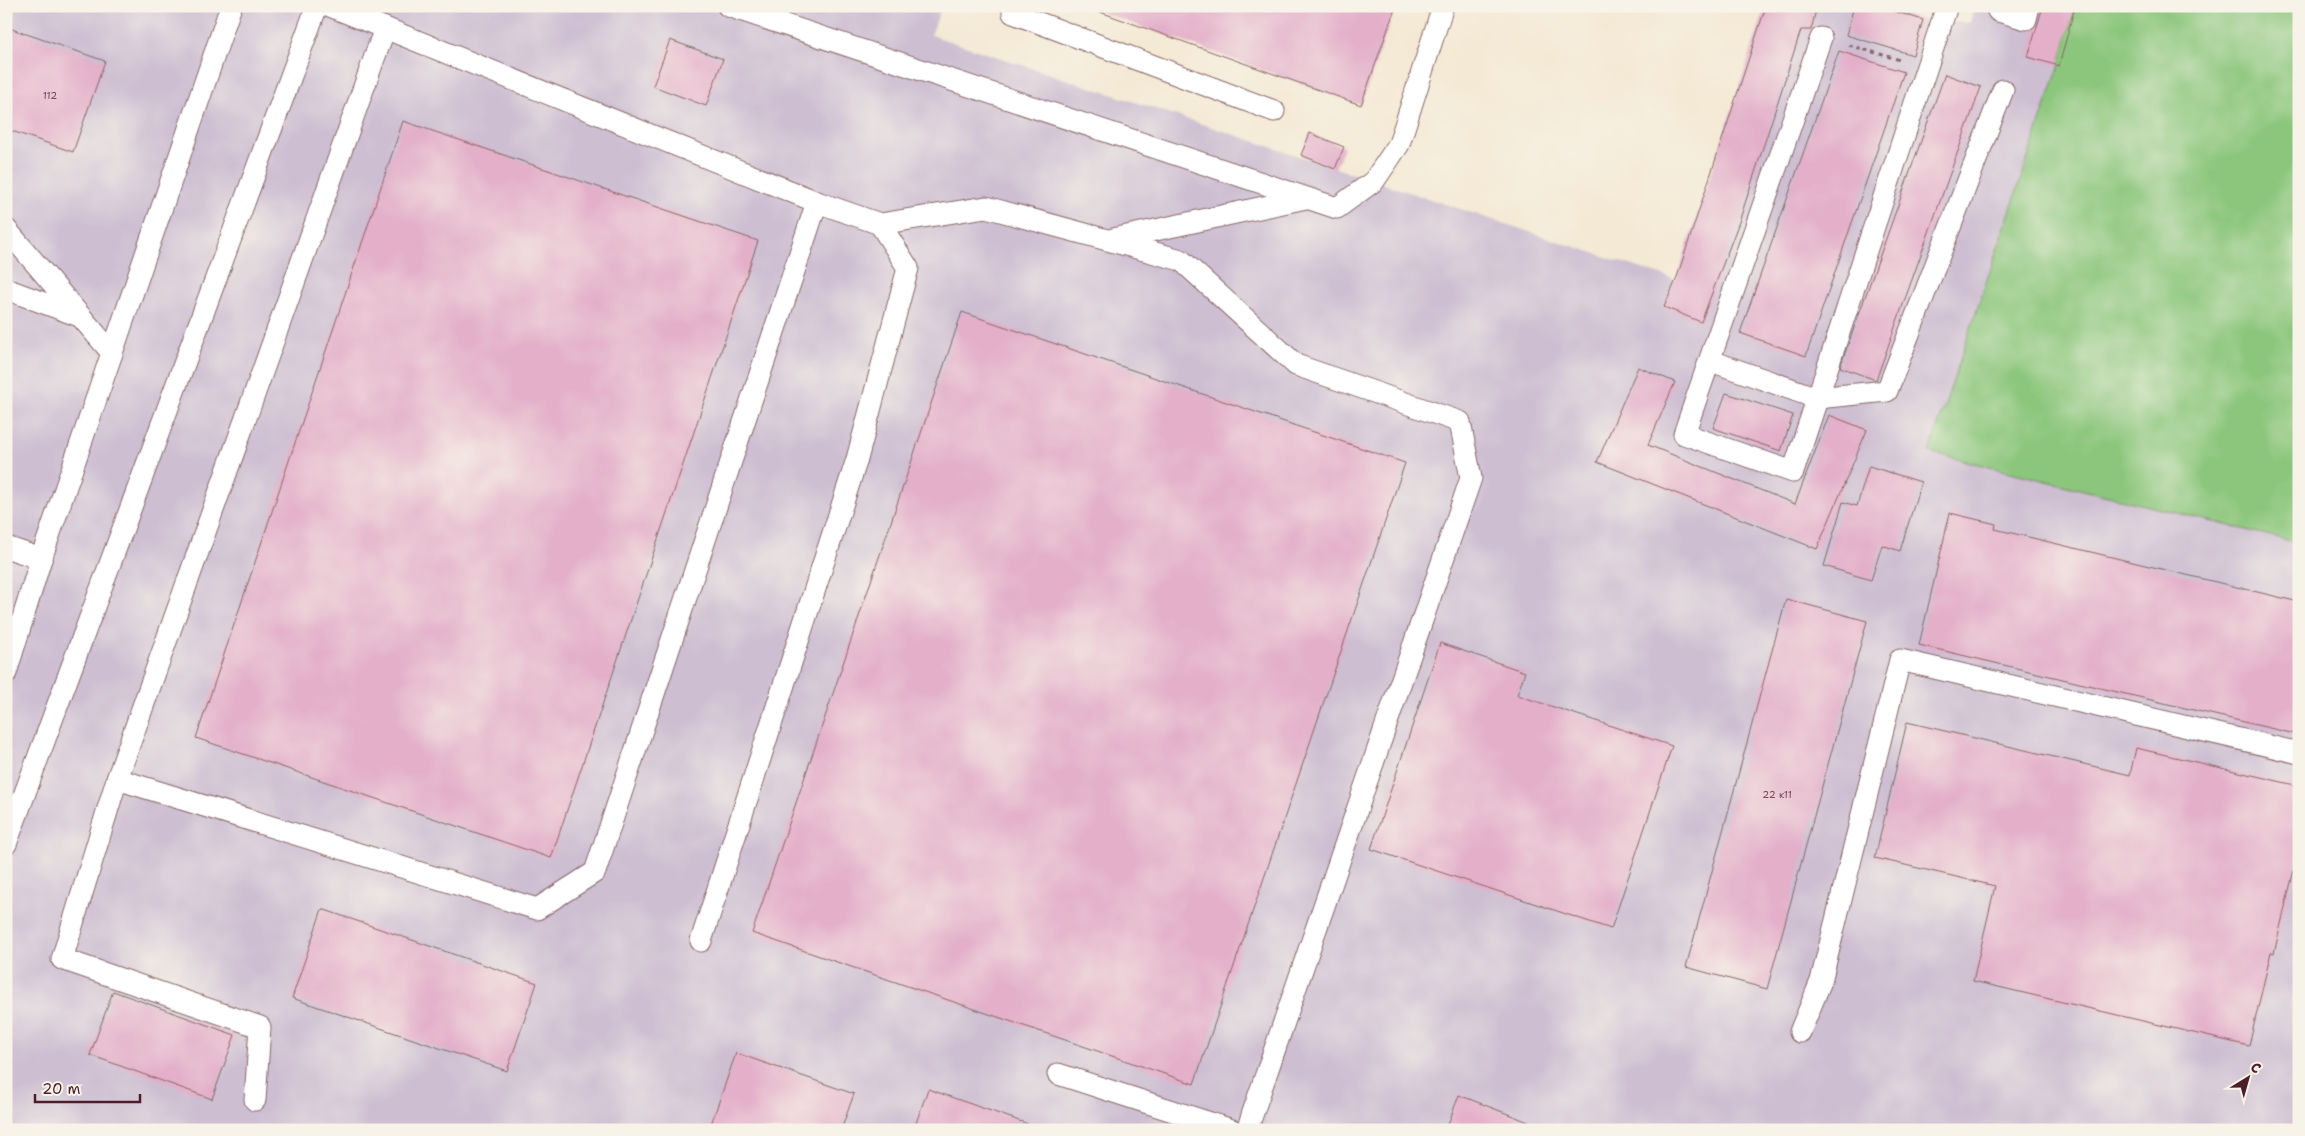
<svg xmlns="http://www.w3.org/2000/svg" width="2305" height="1136" viewBox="0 0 2305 1136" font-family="'Shantell Sans',sans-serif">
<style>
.industrial{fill:#cdbed2}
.green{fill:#8bc67b;stroke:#6a7253}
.building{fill:#e3afc9}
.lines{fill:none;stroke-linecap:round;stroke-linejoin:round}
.lane-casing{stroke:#866666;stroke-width:23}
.path{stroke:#866666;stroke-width:3;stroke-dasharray:4 4;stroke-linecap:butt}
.lane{stroke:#fff;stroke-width:21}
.labels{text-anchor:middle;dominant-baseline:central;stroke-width:4.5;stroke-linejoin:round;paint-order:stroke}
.number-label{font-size:10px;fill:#704352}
</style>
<rect width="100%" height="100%" fill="#f7f3e8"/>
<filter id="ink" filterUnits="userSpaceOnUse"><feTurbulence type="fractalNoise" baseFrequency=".02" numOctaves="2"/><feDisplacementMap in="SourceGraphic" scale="10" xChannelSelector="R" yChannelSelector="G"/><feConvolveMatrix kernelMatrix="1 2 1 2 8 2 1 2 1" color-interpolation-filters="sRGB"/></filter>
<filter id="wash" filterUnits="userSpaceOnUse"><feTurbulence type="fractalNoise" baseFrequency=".0096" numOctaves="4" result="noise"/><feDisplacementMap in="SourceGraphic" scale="20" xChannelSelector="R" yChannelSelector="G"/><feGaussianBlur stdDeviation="1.12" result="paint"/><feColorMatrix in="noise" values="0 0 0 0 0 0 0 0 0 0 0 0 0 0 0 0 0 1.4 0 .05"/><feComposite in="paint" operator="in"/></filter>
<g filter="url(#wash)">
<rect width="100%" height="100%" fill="#f4e9d4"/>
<!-- industrial -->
<polygon class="industrial" points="6,6 942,6 931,35 1676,280 1766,6 1877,6 1923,20 1970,23 1974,6 2075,6 2059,66 1929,452 2299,543 2299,1130 1550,1130 1459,1095 1446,1130 6,1130"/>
<!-- green -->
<polygon class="green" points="2075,6 2299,6 2299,543 1929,452 2059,66"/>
<g id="blocks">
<!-- building -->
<g class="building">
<polygon points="1090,6 1396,6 1361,105 1089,8"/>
<polygon points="1766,6 1817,6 1811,30 1801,30 1739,222 1701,322 1664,307 1676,280"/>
<polygon points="1854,6 1877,6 1923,20 1913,55 1846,35"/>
<polygon points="2043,6 2075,6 2059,66 2028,57"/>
<polygon points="6,27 105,61 73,152 6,129"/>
<polygon points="670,40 723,59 706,106 653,86"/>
<polygon points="1839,51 1904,72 1806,356 1740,333"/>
<polygon points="1945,74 1981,87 1876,380 1840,367"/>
<polygon points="403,121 758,241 551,858 196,738"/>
<polygon points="1310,133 1344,147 1335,169 1301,155"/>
<polygon points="962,312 1405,463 1194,1084 752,933"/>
<polygon points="1638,367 1675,382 1648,445 1795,504 1829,415 1867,430 1817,549 1597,462"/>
<polygon points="1726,393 1793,415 1781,451 1713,428"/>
<polygon points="1869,466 1921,482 1900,551 1882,545 1871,580 1824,566 1843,502 1857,506"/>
<polygon points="1950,513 1996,524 1995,529 2299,602 2299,735 1919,645"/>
<polygon points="1786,599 1867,621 1767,989 1686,967"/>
<polygon points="1440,643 1525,672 1517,695 1672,746 1611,929 1371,849"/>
<polygon points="1907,722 2130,775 2136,748 2299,786 2299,849 2274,953 2271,952 2249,1046 1973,981 1995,886 1875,858"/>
<polygon points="322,909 537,983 507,1071 292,998"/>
<polygon points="113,991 235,1035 212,1099 90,1055"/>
<polygon points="736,1053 854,1094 841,1130 709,1130"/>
<polygon points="928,1089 1028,1124 1026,1130 936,1130 916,1123"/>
<polygon points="1459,1095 1549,1130 1446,1130"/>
</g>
</g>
</g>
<g filter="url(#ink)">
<use href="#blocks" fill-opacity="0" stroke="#866666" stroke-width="1"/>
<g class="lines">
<!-- lane casing -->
<g class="lane-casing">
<g id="lane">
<polyline points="330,6 817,202 880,224 986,207 1181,260 1296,365 1460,422 1471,478 1247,1130"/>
<polyline points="728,6 1337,208 1374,181 1399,144 1443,6"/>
<polyline points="1016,6 1013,13 1274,111"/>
<polyline points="1998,11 2026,19 2029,6"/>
<polyline points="1821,38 1684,434 1793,472 1947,6"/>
<polyline points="6,229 112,353 41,559 6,547"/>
<polyline points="1113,239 1306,198"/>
<polyline points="6,289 79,316"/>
<polyline points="112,353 231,6"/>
<polyline points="1711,361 1817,398 1887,391 2003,90"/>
<polyline points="6,673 41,559"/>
<polyline points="117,779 537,909 595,872 817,202"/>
<polyline points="6,844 317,6"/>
<polyline points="701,941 857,459 908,268 880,224"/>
<polyline points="1800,1032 1821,981 1900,660 2299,753"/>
<polyline points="1058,1074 1232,1130"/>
<polyline points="255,1100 260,1027 62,959 117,779 385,28"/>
</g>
</g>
<!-- path -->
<polyline class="path" points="1849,45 1900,60"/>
<!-- lane -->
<use href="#lane" class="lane"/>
</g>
</g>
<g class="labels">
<!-- number labels -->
<g class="number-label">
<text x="50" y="95">112</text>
<text x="1777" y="794">22 к11</text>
</g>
</g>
<!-- margin -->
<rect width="2305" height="1136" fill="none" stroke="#f7f3e8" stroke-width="25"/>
<!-- north arrow -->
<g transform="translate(2248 1078) rotate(37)" stroke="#f7f3e8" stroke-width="4" paint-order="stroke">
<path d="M0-4L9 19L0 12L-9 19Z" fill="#4a1f2b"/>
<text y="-8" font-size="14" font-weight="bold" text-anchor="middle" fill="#4a1f2b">С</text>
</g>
<!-- scale -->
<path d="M35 1094v8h105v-8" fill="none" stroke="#4a1f2b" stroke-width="2.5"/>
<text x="42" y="1094" font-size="15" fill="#4a1f2b" stroke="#f7f3e8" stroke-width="4" paint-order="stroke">20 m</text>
</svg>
